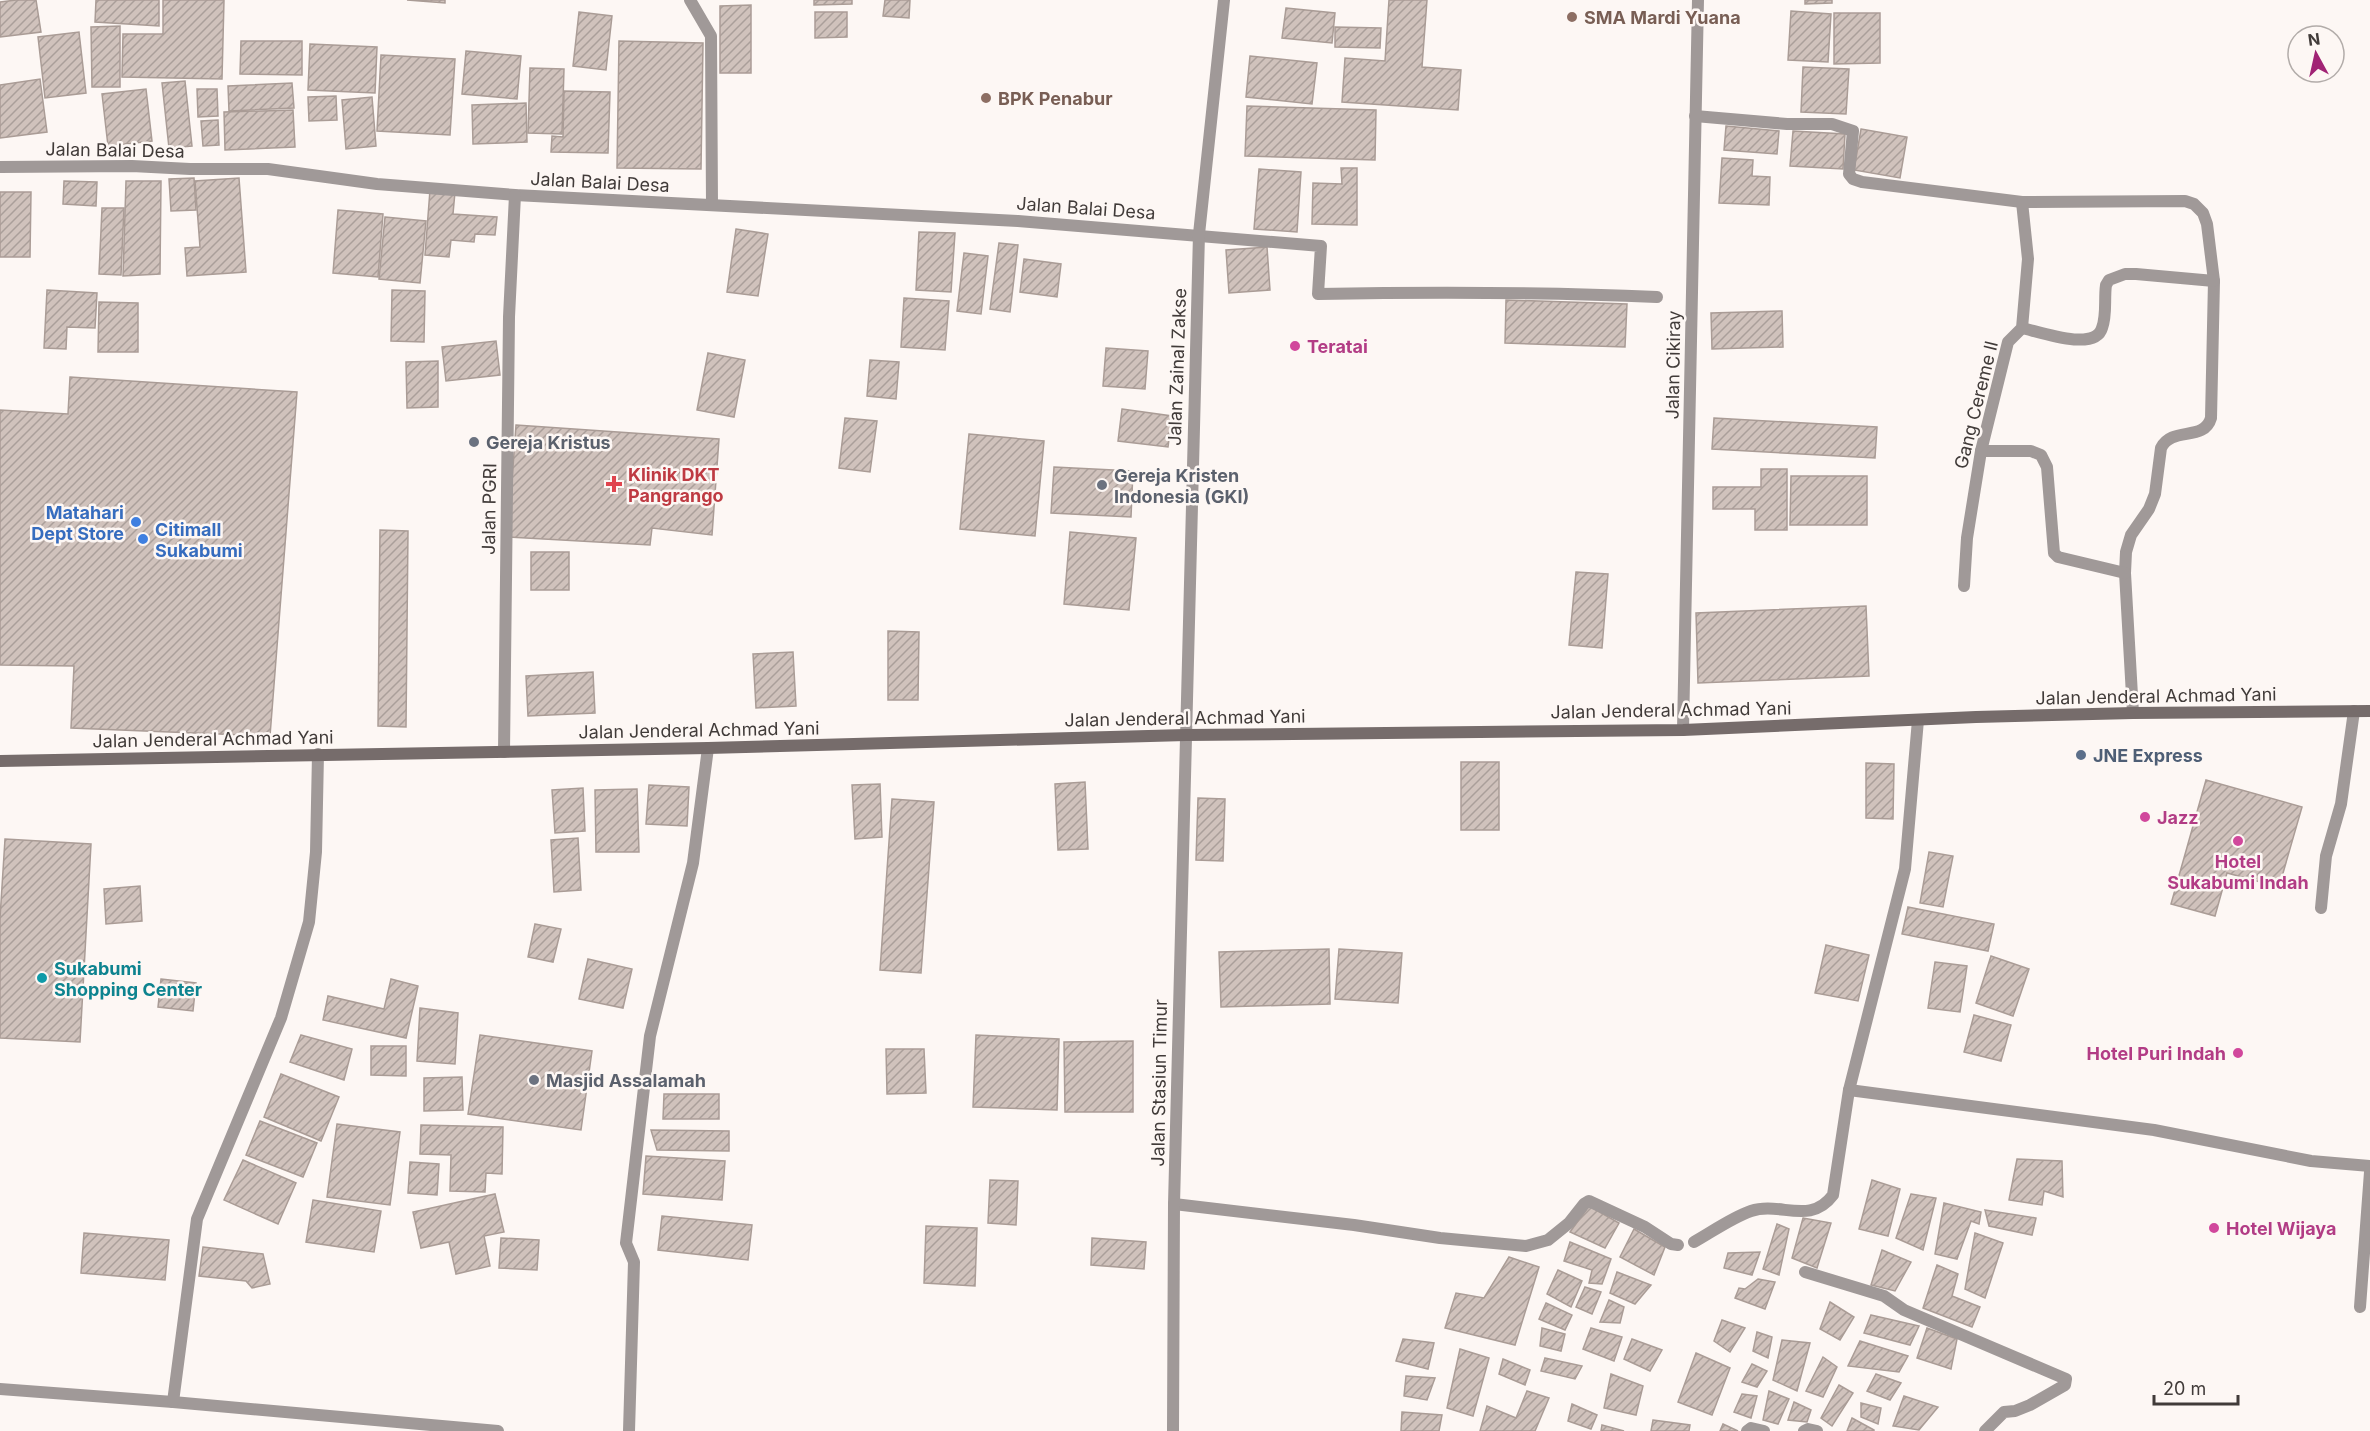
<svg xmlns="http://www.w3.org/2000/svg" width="2370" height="1431" viewBox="0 0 2370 1431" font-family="Inter,sans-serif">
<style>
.building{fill:url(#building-hatch);stroke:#aa9c96;stroke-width:1.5}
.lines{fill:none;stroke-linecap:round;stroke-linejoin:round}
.service{stroke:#a09998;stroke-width:12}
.minor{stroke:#a09998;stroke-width:12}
.tertiary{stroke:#a09998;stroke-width:12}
.secondary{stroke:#766c6b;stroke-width:12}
.education-dot{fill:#8d6e63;stroke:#fdf7f4;stroke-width:2}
.hotel-dot{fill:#d1479c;stroke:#fdf7f4;stroke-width:2}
.worship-dot{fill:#6b7280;stroke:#fdf7f4;stroke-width:2}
.health-dot{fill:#e0444e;stroke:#fdf7f4;stroke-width:2}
.shop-dot{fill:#3f7fe0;stroke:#fdf7f4;stroke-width:2}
.service-dot{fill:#5c6f8a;stroke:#fdf7f4;stroke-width:2}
.culture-dot{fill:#0f9aa8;stroke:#fdf7f4;stroke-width:2}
.labels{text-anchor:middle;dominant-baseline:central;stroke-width:5;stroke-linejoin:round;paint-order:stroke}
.education-label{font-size:18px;font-weight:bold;fill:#785e54;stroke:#fdf7f4;text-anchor:start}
.street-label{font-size:18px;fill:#413b39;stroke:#fdf7f4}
.hotel-label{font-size:18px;font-weight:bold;fill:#b23c85;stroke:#fdf7f4;text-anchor:start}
.worship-label{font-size:18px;font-weight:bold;fill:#5b616d;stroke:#fdf7f4;text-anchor:start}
.health-label{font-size:18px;font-weight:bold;fill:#be3a42;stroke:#fdf7f4;text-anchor:start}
.shop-label{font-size:18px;font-weight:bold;fill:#366cbe;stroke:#fdf7f4;text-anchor:end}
.service-label{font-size:18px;font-weight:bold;fill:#4e5e75;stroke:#fdf7f4;text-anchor:start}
.culture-label{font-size:18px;font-weight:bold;fill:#0d838f;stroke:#fdf7f4;text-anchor:start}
</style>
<defs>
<pattern id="building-hatch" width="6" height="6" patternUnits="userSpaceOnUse" patternTransform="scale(1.5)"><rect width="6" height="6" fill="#d0c2bc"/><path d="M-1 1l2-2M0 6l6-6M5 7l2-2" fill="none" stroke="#aa9f9a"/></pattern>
</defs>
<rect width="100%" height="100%" fill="#fdf7f4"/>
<!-- building -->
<g class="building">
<polygon points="16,0 36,0 41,32 0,37 0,2"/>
<polygon points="96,0 159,0 159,26 95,22"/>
<polygon points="163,0 224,0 222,79 122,77 123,34 163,34"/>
<polygon points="407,0 445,0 445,3"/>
<polygon points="814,0 852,0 852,4 814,5"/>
<polygon points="885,0 910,0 909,18 883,16"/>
<polygon points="1389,0 1427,0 1422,67 1461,70 1458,110 1342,102 1345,58 1385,61"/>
<polygon points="1805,0 1832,0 1832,3 1805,4"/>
<polygon points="751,5 751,73 720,73 720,6"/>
<polygon points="1286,8 1335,13 1332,43 1282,38"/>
<polygon points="1791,11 1831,14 1828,62 1788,60"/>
<polygon points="579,12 612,16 606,70 573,66"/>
<polygon points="815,12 847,12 847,37 815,38"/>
<polygon points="1834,13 1880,13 1880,63 1834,64"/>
<polygon points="120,26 120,87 92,87 91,27"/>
<polygon points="1335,27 1381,28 1380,48 1335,47"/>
<polygon points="79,32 86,93 45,98 38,37"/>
<polygon points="241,41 302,41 302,75 240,74"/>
<polygon points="619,41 703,43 701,169 617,168"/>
<polygon points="310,44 377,47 375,93 308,90"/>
<polygon points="466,51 521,56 517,99 462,94"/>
<polygon points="381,55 455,59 450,135 377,131"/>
<polygon points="1250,56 1317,63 1312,104 1246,97"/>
<polygon points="1803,67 1849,69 1846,114 1801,112"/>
<polygon points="530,68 564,69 562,134 528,133"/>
<polygon points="40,79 47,132 0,138 0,85"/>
<polygon points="185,81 192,146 169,148 162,83"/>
<polygon points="292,83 294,108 229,111 228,86"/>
<polygon points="146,89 152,141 108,146 102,94"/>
<polygon points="197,89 217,89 218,116 198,117"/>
<polygon points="564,91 610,92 608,153 551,152 552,136 563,137"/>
<polygon points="336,96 337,120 309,121 308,97"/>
<polygon points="372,97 376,146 346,149 342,100"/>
<polygon points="526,103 527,142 473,144 472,105"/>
<polygon points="1247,106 1376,110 1375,160 1245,156"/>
<polygon points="293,110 295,147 225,150 224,112"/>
<polygon points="218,120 219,145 203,146 201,121"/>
<polygon points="1726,126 1779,131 1777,154 1724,150"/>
<polygon points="1861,129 1907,137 1900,178 1854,170"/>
<polygon points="1793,131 1845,134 1843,169 1790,166"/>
<polygon points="1722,158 1753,160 1752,176 1770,177 1769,205 1719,203"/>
<polygon points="1341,168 1357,168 1357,225 1312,224 1313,183 1342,184"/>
<polygon points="1259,169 1301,172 1297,232 1254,229"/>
<polygon points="194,178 196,210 171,211 169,179"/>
<polygon points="239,178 246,272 187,276 185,248 200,247 195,181"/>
<polygon points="64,181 97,182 96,206 63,204"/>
<polygon points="126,181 161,181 160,274 123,276"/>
<polygon points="430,190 455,192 453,214 497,217 495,235 475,234 474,242 451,240 449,257 425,255"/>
<polygon points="0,192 31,192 30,257 0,257"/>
<polygon points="102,208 124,208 121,275 99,274"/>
<polygon points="338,210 383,214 378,277 333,273"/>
<polygon points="385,217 426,221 420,283 379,279"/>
<polygon points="736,229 768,234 758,296 727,292"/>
<polygon points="919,232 955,233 951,292 916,290"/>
<polygon points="999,243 1018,245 1010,312 990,309"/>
<polygon points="1267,247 1270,290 1229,293 1226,250"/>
<polygon points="964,253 988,256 981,314 957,311"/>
<polygon points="1024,259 1061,264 1057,297 1020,292"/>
<polygon points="47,290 97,293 95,328 67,327 66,349 44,348"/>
<polygon points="392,290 425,291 424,342 391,341"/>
<polygon points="904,298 949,301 945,350 901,347"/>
<polygon points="1506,300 1627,304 1625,347 1505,343"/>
<polygon points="99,302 138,303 138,352 98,352"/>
<polygon points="1782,311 1783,347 1712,349 1711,313"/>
<polygon points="496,341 500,375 446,381 442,347"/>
<polygon points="1106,348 1148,351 1145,389 1103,386"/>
<polygon points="708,353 745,360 734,417 697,410"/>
<polygon points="870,360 899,362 896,399 867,396"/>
<polygon points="438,361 438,407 407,408 406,362"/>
<polygon points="70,377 297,392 270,736 71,728 74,666 0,665 0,410 68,414"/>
<polygon points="1122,409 1172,416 1168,447 1118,441"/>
<polygon points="845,418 877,421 870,472 839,468"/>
<polygon points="1714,418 1877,427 1875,458 1712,449"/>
<polygon points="516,425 719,439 712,535 652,528 650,545 508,537"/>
<polygon points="969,434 1044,441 1035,536 960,529"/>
<polygon points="1054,467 1133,471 1131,517 1051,513"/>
<polygon points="1761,469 1787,469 1787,530 1755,530 1755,509 1713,509 1713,487 1761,487"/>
<polygon points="1791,476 1867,476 1867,525 1790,525"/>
<polygon points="380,530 408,531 406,727 378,726"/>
<polygon points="1070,532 1136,538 1129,610 1064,604"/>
<rect x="531" y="552" width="38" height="38"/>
<polygon points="1576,572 1608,574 1602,648 1569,645"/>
<polygon points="1866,606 1869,676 1698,683 1696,613"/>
<polygon points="888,631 919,632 918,700 888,700"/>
<polygon points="793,652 796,706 756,708 753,654"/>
<polygon points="593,672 595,713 528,716 526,676"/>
<rect x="1461" y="762" width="38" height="68"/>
<polygon points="1866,763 1894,764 1893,819 1866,818"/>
<polygon points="2206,780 2302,807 2279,887 2227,873 2215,916 2171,904"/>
<polygon points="1085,782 1088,849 1058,850 1055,784"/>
<polygon points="880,784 882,837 855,839 852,785"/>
<polygon points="649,785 689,787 687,826 646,824"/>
<polygon points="583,788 585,831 555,833 552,790"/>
<polygon points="637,789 639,852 596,852 595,790"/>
<polygon points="1198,798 1225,799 1223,861 1196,860"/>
<polygon points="892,799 934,802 921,973 880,970"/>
<polygon points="578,838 581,890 554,892 551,840"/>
<polygon points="5,839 91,844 80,1042 0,1038 0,918"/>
<polygon points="1929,852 1953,856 1943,907 1920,903"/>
<polygon points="140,886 142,921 106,924 104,889"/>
<polygon points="1908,907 1994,924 1988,951 1902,934"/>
<polygon points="535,924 561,929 553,962 528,957"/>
<polygon points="1826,945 1869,955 1858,1001 1815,993"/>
<polygon points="1329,949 1330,1004 1221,1007 1219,952"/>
<polygon points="1339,949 1402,953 1398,1003 1335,999"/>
<polygon points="1991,956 2029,969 2013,1016 1976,1003"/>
<polygon points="588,959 632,969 623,1008 579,999"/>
<polygon points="1935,962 1967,966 1960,1012 1928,1008"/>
<polygon points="161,979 196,983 193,1011 158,1007"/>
<polygon points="391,979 418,986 406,1038 323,1020 328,996 384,1009"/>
<polygon points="420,1008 458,1013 455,1064 417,1061"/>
<polygon points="1974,1015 2011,1025 2001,1061 1964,1052"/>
<polygon points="301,1035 352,1049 344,1080 290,1062"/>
<polygon points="480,1035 592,1051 581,1130 468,1114"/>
<polygon points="976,1035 1059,1039 1057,1110 973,1107"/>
<polygon points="1133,1041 1133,1112 1065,1112 1064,1042"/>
<polygon points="371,1046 406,1046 406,1076 371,1075"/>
<polygon points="886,1049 924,1049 926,1093 887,1094"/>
<polygon points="281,1074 339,1097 321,1141 264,1117"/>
<polygon points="462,1077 463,1110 424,1111 424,1078"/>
<polygon points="664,1094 719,1094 719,1119 663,1119"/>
<polygon points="260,1121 317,1143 303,1177 246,1155"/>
<polygon points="337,1124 400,1132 390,1205 327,1197"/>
<polygon points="421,1125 503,1127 502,1174 486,1173 485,1192 450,1191 451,1155 420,1154"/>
<polygon points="651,1130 729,1131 729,1151 657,1150"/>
<polygon points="646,1156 725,1161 722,1200 643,1194"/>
<polygon points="2017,1159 2062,1161 2063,1197 2044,1191 2042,1205 2009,1200"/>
<polygon points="243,1160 296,1183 278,1224 224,1200"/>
<polygon points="410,1162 439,1164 437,1195 408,1193"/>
<polygon points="990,1180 1018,1181 1016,1225 988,1223"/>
<polygon points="1872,1180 1900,1189 1888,1236 1859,1229"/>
<polygon points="495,1194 504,1232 484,1236 490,1266 456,1274 449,1242 421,1248 413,1212"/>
<polygon points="1911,1194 1936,1198 1923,1250 1896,1238"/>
<polygon points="313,1200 381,1211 374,1252 306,1242"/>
<polygon points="1944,1203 1981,1212 1979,1224 1971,1221 1957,1259 1935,1254"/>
<polygon points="1589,1206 1619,1223 1605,1248 1570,1232"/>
<polygon points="1985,1210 2036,1218 2032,1235 1989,1226"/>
<polygon points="662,1216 752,1225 748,1260 658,1250"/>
<polygon points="1803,1218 1831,1223 1817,1268 1792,1258"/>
<polygon points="1777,1224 1789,1229 1779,1275 1763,1269"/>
<polygon points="926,1226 977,1228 975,1286 924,1283"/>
<polygon points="1634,1229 1665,1247 1654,1275 1620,1257"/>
<polygon points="84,1233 169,1240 165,1280 81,1273"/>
<polygon points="1975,1233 2003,1243 1985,1298 1965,1289"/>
<polygon points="501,1238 539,1240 537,1270 499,1268"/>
<polygon points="1092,1238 1146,1242 1144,1269 1091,1265"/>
<polygon points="1570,1242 1611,1259 1602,1284 1589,1283 1592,1270 1564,1261"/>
<polygon points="203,1247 263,1254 270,1284 252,1288 246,1281 199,1276"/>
<polygon points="1882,1250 1911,1262 1895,1291 1871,1285"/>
<polygon points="1760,1252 1752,1275 1724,1268 1728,1253"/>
<polygon points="1509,1257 1539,1267 1515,1345 1445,1328 1456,1293 1484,1298"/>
<polygon points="1937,1265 1958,1274 1952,1296 1980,1307 1972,1327 1923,1308"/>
<polygon points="1558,1270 1582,1281 1571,1307 1547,1294"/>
<polygon points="1617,1272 1651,1285 1635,1304 1610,1293"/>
<polygon points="1758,1279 1775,1282 1765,1309 1735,1298 1739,1288 1745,1289"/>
<polygon points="1585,1287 1601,1292 1592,1314 1576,1307"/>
<polygon points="1609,1300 1624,1307 1620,1323 1600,1322"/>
<polygon points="1830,1302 1854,1317 1840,1340 1820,1329"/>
<polygon points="1546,1303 1572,1315 1565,1330 1539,1319"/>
<polygon points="1871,1315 1919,1326 1910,1345 1864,1333"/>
<polygon points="1722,1320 1745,1328 1730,1352 1714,1341"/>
<polygon points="1542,1328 1565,1334 1561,1351 1540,1346"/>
<polygon points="1591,1328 1622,1337 1614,1361 1583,1349"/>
<polygon points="1927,1328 1957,1339 1951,1369 1917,1358"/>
<polygon points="1757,1332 1772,1337 1768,1358 1753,1351"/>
<polygon points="1403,1339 1434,1343 1428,1369 1396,1361"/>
<polygon points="1632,1339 1662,1350 1650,1371 1624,1359"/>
<polygon points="1782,1340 1810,1343 1797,1391 1773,1380"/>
<polygon points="1860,1341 1908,1356 1899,1372 1848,1366"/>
<polygon points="1460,1349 1489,1358 1473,1416 1447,1408"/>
<polygon points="1696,1353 1730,1368 1712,1415 1678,1402"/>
<polygon points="1823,1357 1837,1367 1823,1397 1806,1391"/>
<polygon points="1545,1358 1582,1366 1575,1379 1541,1371"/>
<polygon points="1503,1359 1530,1370 1525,1385 1499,1374"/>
<polygon points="1752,1364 1767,1371 1757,1387 1742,1382"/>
<polygon points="1611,1374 1643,1386 1636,1415 1604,1408"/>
<polygon points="1876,1374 1901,1383 1890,1400 1867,1391"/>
<polygon points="1406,1376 1435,1378 1427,1400 1404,1396"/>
<polygon points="1839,1385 1853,1393 1832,1426 1821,1418"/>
<polygon points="1527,1391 1549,1398 1535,1431 1480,1431 1487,1406 1516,1418"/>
<polygon points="1769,1391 1789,1399 1778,1424 1763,1420"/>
<polygon points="1742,1394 1757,1396 1751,1418 1734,1412"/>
<polygon points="1904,1396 1938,1407 1919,1430 1893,1426"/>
<polygon points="1794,1402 1811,1410 1807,1422 1788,1420"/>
<polygon points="1861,1403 1881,1408 1878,1424 1861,1417"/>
<polygon points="1572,1404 1597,1415 1591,1429 1568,1421"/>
<polygon points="1402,1412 1442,1415 1439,1431 1401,1431"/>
<polygon points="1852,1418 1874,1430 1874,1431 1847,1431"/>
<polygon points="1653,1420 1690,1425 1689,1431 1651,1431"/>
<polygon points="1723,1424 1738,1431 1720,1431"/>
<polygon points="1602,1425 1624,1431 1601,1431"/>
</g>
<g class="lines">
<!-- service -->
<g class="service">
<polyline points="2321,908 2326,856 2341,804 2354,711"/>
<polyline points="2360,1307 2370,1172"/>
<polyline points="0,1389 173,1402 498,1431"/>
<polyline points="173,1402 197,1219 281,1018 309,922 316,852 318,754"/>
</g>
<!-- minor -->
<g class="minor">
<polyline points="690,0 711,36 712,205"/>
<path d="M1695,116l92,8h45l21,7 -4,43 4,5 9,3 160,20 163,-1 9,3 9,9 4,11 7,57 -3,137c-7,24 -39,8 -50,30l-6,46 -6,15 -18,26 -5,17 -1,21 8,140"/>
<path d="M0,167l132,-1 58,3h78l109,15 138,11 503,26 303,25 -3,48c113,-2 226,-2 339,3"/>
<path d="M2022,328c18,4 73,24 80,0 5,-13 2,-29 4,-43l3,-5 16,-6h11l78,7"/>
<polyline points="1981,451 2031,451 2041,455 2047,467 2054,553 2058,557 2125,573"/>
<polyline points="1964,586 1967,538 1981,451 2008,342 2022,328 2028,259 2022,202"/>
<polyline points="1683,730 1698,0"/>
<polyline points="504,752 509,317 515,195"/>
<polyline points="1849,1090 2154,1130 2311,1161 2370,1166"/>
<polyline points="1174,1204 1354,1225 1440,1238 1526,1246 1548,1240 1569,1223 1584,1204 1589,1201 1645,1227 1671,1244 1678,1245"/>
<path d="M1694,1242c18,-10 37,-24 57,-31 29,-10 59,15 82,-16l16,-105 56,-221 13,-149"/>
<polyline points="1805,1272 1884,1296 1904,1310 2066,1379 2065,1385 2030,1405 2015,1411 2004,1412 1985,1431"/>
<polyline points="629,1431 634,1262 626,1243 650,1036 693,863 708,748"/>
<polyline points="1747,1431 1751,1428 1764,1431"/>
<polyline points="1804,1431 1808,1429 1817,1431"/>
</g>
<!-- tertiary -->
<polyline class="tertiary" points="1173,1431 1174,1204 1199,234 1224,0"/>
<!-- secondary -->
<polyline class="secondary" points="0,761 708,748 1186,735 1683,730 1976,717 2133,713 2370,711"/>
</g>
<!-- markers -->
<g class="education-dot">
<circle cx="1572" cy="17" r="6"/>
<circle cx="986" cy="98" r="6"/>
</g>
<g class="hotel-dot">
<circle cx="1295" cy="346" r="6"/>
<circle cx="2145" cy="817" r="6"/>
<circle cx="2238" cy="841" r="6"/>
<circle cx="2238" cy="1053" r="6"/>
<circle cx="2214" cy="1228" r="6"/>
</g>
<g class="worship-dot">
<circle cx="474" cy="442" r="6"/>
<circle cx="1102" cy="485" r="6"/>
<circle cx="534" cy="1080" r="6"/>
</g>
<path class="health-dot" d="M611 475h6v6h6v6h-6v6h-6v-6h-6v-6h6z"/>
<g class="shop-dot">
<circle cx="136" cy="522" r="6"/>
<circle cx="143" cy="539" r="6"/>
</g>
<circle class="service-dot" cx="2081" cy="755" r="6"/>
<circle class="culture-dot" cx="42" cy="978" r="6"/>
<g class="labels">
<!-- education labels -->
<g class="education-label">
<text x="1584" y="17">SMA Mardi Yuana</text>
<text x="998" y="98">BPK Penabur</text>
</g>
<!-- street labels -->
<g class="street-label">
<text transform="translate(115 150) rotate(1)">Jalan Balai Desa</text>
<text transform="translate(600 182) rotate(3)">Jalan Balai Desa</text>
<text transform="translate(1086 208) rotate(4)">Jalan Balai Desa</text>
<text transform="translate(1673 365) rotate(-89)">Jalan Cikiray</text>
<text transform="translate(1177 367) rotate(-88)">Jalan Zainal Zakse</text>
<text transform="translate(1976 405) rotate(-76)">Gang Cereme ll</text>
<text transform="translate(489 509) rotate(-89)">Jalan PGRI</text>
<text transform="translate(2156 696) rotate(-1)">Jalan Jenderal Achmad Yani</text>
<text transform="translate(1671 710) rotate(-1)">Jalan Jenderal Achmad Yani</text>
<text transform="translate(1185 718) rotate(-1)">Jalan Jenderal Achmad Yani</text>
<text transform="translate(699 730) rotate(-1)">Jalan Jenderal Achmad Yani</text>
<text transform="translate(213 739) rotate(-1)">Jalan Jenderal Achmad Yani</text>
<text transform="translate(1159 1083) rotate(-89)">Jalan Stasiun Timur</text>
</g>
<!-- hotel labels -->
<g class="hotel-label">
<text x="1307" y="346">Teratai</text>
<text x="2157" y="817">Jazz</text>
<text x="2238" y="861" text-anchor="middle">Hotel<tspan x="2238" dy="21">Sukabumi Indah</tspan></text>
<text x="2226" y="1053" text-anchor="end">Hotel Puri Indah</text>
<text x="2226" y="1228">Hotel Wijaya</text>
</g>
<!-- worship labels -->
<g class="worship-label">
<text x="486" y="442">Gereja Kristus</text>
<text x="1114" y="475">Gereja Kristen<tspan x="1114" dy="21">Indonesia (GKI)</tspan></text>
<text x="546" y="1080">Masjid Assalamah</text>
</g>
<!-- health labels -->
<g class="health-label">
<text x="628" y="474">Klinik DKT<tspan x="628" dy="21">Pangrango</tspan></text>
</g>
<!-- shop labels -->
<g class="shop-label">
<text x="124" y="512">Matahari<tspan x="124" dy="21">Dept Store</tspan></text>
<text x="155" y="529" text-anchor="start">Citimall<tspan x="155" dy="21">Sukabumi</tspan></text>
</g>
<!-- service labels -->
<g class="service-label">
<text x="2093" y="755">JNE Express</text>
</g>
<!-- culture labels -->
<g class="culture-label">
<text x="54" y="968">Sukabumi<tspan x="54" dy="21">Shopping Center</tspan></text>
</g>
</g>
<!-- north arrow -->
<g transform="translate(2316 54) rotate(352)"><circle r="28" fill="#fdf7f4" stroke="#b2aca9" stroke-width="1.5"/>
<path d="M0-4.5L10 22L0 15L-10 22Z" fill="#a12375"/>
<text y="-9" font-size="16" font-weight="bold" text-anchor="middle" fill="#413b39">N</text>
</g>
<!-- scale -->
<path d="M2154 1395v9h84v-9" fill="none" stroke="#413b39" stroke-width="3"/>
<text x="2163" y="1395" font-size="18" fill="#413b39" stroke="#fdf7f4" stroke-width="4.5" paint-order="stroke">20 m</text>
</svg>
